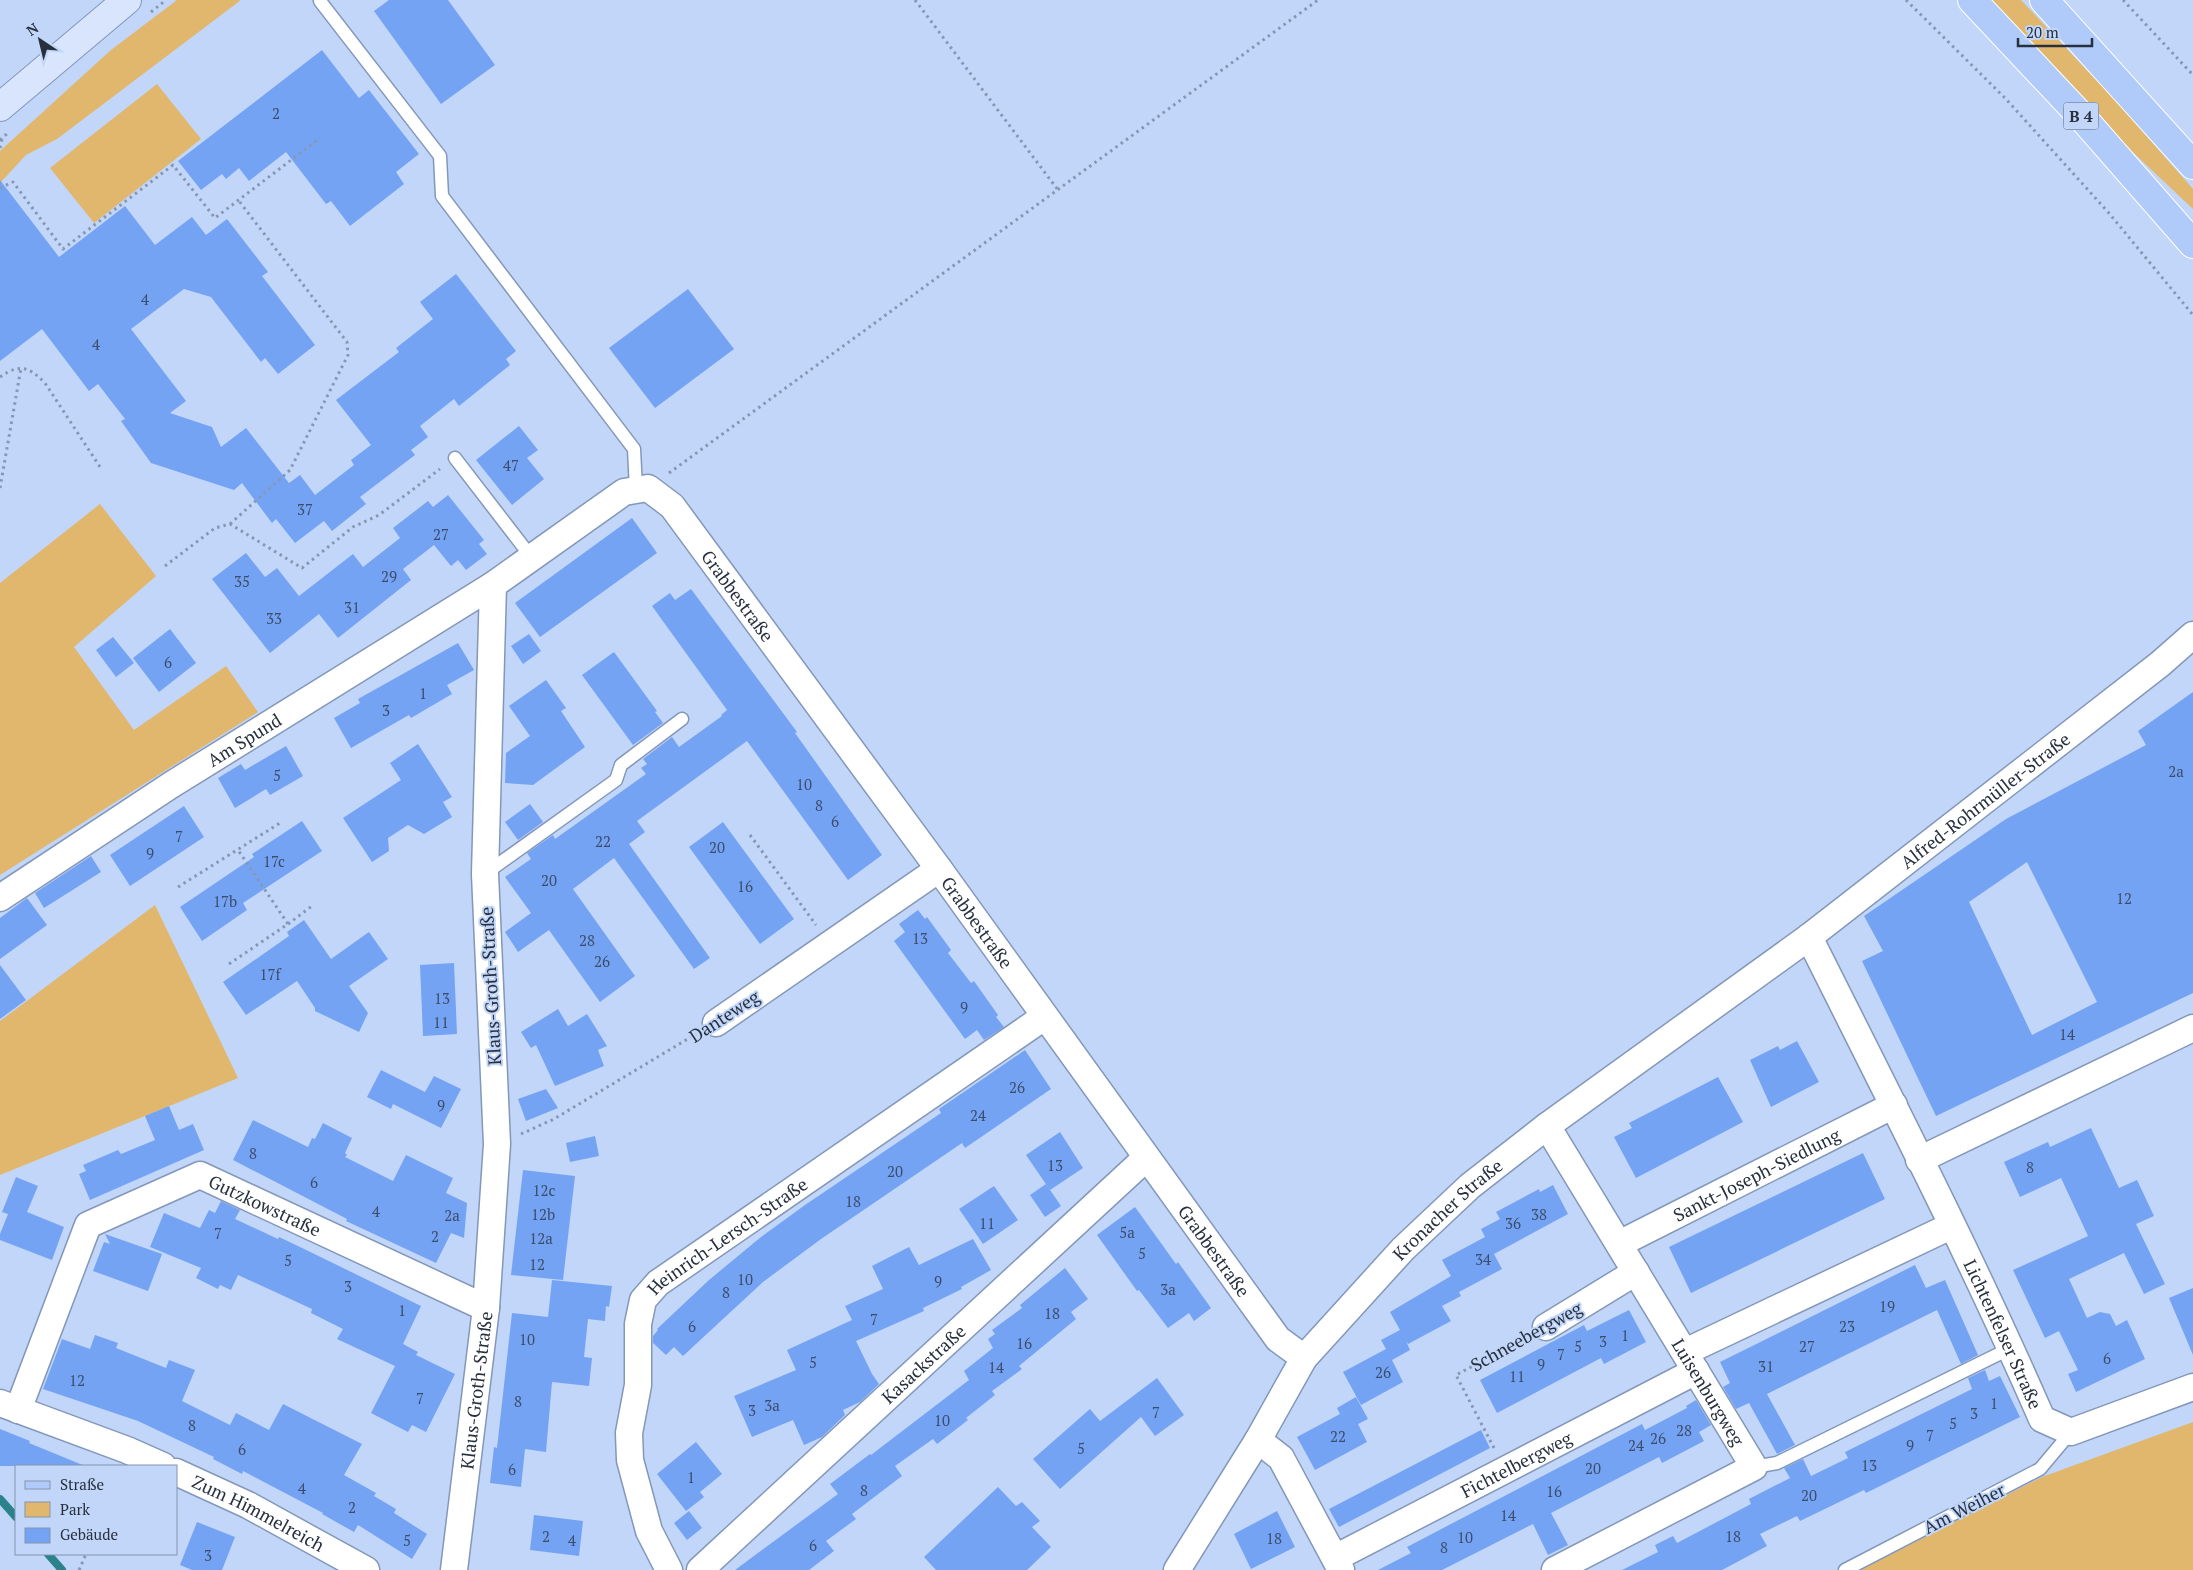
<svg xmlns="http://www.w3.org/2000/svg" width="2193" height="1570" viewBox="0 0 2193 1570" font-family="'PT Serif',serif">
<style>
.green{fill:#e1b76d}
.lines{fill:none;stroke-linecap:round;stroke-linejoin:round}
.stream{stroke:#2b828b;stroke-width:8}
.building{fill:#75a3f3;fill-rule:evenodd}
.lane-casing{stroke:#8397b8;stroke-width:15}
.street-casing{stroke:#8397b8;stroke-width:29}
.secondary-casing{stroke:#8397b8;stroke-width:30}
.primary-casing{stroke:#fff;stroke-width:30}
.path{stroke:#8797b3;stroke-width:3;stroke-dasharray:2.5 4;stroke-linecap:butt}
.lane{stroke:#fff;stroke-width:12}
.street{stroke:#fff;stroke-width:26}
.secondary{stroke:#d8e5fd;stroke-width:28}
.primary{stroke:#b0cbfa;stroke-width:28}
.labels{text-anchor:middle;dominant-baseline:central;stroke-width:4;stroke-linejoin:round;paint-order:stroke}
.number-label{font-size:15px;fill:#3b4d6b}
.shield{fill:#c1d6f9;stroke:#566276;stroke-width:1}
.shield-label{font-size:16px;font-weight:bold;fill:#28303e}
.street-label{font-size:18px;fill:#28303e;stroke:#c1d6f9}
</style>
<rect width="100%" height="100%" fill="#c1d6f9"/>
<!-- green -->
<g class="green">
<polygon points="177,0 241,0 57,139 26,155 0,183 0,151 111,50"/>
<polygon points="1988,0 2021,0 2113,98 2193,189 2193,209 2123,143"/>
<polygon points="157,84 201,139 94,223 50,168"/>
<polygon points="100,504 156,576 74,647 134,730 226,666 258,712 0,875 0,583"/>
<polygon points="155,905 238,1078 0,1175 0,1021"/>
<polygon points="2193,1422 2193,1570 1860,1570 2042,1477"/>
</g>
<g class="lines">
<!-- stream -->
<g class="stream">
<polyline points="0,1499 16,1517"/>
<polyline points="48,1554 62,1570"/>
</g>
</g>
<!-- building -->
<g class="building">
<polygon points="389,0 448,0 495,65 441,104 374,11"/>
<polygon points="322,50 359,98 369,90 419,154 396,172 404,184 350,226 331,201 326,204 286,152 249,181 239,168 226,179 222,174 201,190 178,161"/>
<polygon points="0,180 59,257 125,206 155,245 192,217 206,235 227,219 268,272 262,276 315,345 278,374 265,358 261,362 211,297 184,289 131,329 186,401 170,413 212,427 221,447 246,428 289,483 300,475 315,495 354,465 351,460 371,445 336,400 399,352 396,348 433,319 420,302 456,274 516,351 506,359 510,365 459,406 454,399 420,426 428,437 411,450 415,455 360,497 366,504 332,531 324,521 295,543 276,519 272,523 242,483 234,490 151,463 121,421 125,419 98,384 89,391 42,329 0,361"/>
<polygon points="688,289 734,349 655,408 609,348"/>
<polygon points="519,426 538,450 527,458 544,479 512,505 476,460"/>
<polygon points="448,495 484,540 479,544 487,554 466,570 458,560 451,566 434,545 403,569 411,580 338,638 319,614 270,653 212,579 246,553 265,577 277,568 299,596 353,554 363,567 400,538 393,528 428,501 433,507"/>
<polygon points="632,518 657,553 540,637 515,603"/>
<polygon points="691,589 797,732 795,733 882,855 848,880 747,741 637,821 645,832 629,844 710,958 694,969 614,858 573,889 635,976 600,1002 549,930 518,952 505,932 531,913 505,877 531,859 527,853 553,835 555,839 646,774 641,768 647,764 643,759 672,737 679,747 722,716 721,715 727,710 652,606 670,593 675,600"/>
<polygon points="170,629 196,663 159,692 133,658"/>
<polygon points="529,634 541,651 523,664 511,646"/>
<polygon points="113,637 134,663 116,677 96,650"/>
<polygon points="458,643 474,670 447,685 452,694 411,718 409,715 351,748 334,718 360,703 358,699"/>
<polygon points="614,652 657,711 655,712 663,723 633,745 582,675"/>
<polygon points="546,680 566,708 561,711 585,747 533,785 505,783 506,753 530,736 509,706"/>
<path d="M2193,692v301l-257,123 -74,-155 21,-10 -19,-35 142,-97 140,-74 -8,-14zM2027,862l70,140 -65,33 -63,-133z"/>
<polygon points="418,744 452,797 443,802 452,817 424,834 408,825 388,838 389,851 372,862 343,818 401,780 390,763"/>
<polygon points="286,746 303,776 270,795 266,789 235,808 218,778 241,764 245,770"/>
<polygon points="530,804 543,822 518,840 505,822"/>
<polygon points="184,806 204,837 130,886 110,855"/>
<polygon points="302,821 322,851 243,903 247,910 202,941 180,907 254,857 252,854"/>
<polygon points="723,822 794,919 760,944 689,847"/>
<polygon points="91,856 101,872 44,908 35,893"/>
<polygon points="27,898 47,925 0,959 0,918"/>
<polygon points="918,910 925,919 927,917 951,950 948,953 971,983 974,981 998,1015 996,1017 1004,1027 984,1040 977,1030 965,1039 894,941 905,932 899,924"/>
<polygon points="304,920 331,959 369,932 388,959 349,986 368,1013 359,1032 315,1011 315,1008 297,981 246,1015 223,982 289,936 287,932"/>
<polygon points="454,963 457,1034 423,1036 420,965"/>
<polygon points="0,965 26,1000 0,1019"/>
<polygon points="558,1009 568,1026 587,1014 607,1046 598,1050 604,1066 555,1086 536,1045 531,1048 521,1032"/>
<polygon points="1797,1041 1819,1082 1771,1107 1750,1060 1778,1046 1780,1050"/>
<polygon points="1025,1050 1051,1089 965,1148 962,1143 821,1239 763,1282 683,1356 674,1347 666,1355 653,1343 653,1336 658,1330 657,1329 709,1280 761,1237 805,1205 941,1113 939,1109"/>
<polygon points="381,1070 425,1092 434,1076 461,1089 441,1128 393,1104 391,1109 367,1097"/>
<polygon points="1718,1077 1743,1122 1636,1178 1614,1137 1632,1128 1629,1123"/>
<polygon points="546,1089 558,1108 526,1121 518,1099"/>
<polygon points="169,1106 179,1130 193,1124 204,1150 90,1200 79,1174 86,1171 83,1165 118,1150 121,1154 155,1140 145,1116"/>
<polygon points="253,1120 308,1147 312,1138 315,1139 323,1123 352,1138 345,1153 347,1155 345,1157 393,1181 406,1155 453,1178 446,1193 467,1203 464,1238 451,1233 436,1263 346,1221 347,1219 233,1160"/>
<polygon points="2091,1128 2119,1188 2137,1180 2154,1216 2136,1224 2165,1284 2144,1294 2124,1253 2069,1279 2087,1318 2100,1312 2110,1314 2116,1326 2127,1320 2145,1359 2076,1392 2068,1374 2078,1370 2059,1331 2045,1338 2013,1270 2088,1236 2061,1178 2020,1197 2004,1162 2048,1142 2050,1147"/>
<polygon points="1060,1132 1083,1168 1050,1190 1026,1155"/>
<polygon points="595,1136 599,1156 570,1162 566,1143"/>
<polygon points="1863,1153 1885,1199 1691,1293 1669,1247"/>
<polygon points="523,1170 575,1176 563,1280 511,1275"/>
<polygon points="16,1177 38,1186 27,1212 64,1227 52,1260 0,1240 0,1234 8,1214 2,1212"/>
<polygon points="1046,1184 1061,1206 1045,1217 1030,1195"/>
<polygon points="1553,1185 1568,1214 1494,1254 1502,1269 1459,1292 1458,1290 1461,1296 1442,1306 1451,1321 1408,1344 1406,1341 1410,1350 1392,1360 1403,1382 1361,1405 1343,1372 1386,1349 1381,1340 1400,1330 1390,1312 1451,1276 1442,1260 1485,1237 1481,1229 1500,1219 1496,1212 1539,1189 1540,1192"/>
<polygon points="994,1186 1018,1220 983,1244 959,1209"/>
<polygon points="221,1201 240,1210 235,1219 278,1239 279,1237 298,1246 421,1306 403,1344 418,1352 416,1355 455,1374 426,1432 412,1425 408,1432 371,1413 395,1366 337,1339 343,1329 311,1313 312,1309 238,1275 231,1290 220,1285 218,1289 196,1278 201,1268 150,1247 164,1213 200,1228 209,1210 215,1213"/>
<polygon points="1135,1207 1176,1264 1178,1262 1211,1308 1194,1321 1189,1313 1168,1328 1139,1290 1137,1291 1097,1235"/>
<polygon points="105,1234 162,1254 148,1291 93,1271 104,1242 110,1244"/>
<polygon points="973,1239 991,1270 961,1287 962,1289 923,1308 924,1311 856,1341 872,1374 879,1384 860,1402 843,1410 845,1415 822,1437 804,1445 793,1420 752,1437 734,1396 796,1370 787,1350 852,1320 845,1306 883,1289 872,1266 909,1247 919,1265"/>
<polygon points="1915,1265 1926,1288 1945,1280 1978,1355 1961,1364 1937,1310 1767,1394 1795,1445 1777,1454 1749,1403 1736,1409 1723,1387 1730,1383 1720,1362"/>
<polygon points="1065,1268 1088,1299 1071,1312 1076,1319 1019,1366 1022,1369 992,1391 995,1395 966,1418 968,1420 937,1444 933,1439 895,1466 902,1476 852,1514 856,1519 826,1541 834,1551 809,1570 735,1570 838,1494 830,1484 870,1454 871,1455 969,1380 964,1371 993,1348 988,1339 995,1334 992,1330 1022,1308 1020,1305"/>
<polygon points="552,1280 612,1286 609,1307 606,1306 605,1321 588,1319 584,1357 592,1358 589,1386 552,1382 546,1452 525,1449 521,1487 490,1483 494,1447 497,1448 512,1313 548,1317"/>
<polygon points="2193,1288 2193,1355 2169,1298"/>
<polygon points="1629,1310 1646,1342 1604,1364 1601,1358 1497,1413 1480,1380 1584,1325 1587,1331"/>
<polygon points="95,1335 118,1343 116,1348 166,1368 169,1360 195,1370 182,1401 230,1425 236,1413 269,1430 283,1404 362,1444 344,1475 376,1493 374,1496 396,1509 394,1513 427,1534 412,1559 358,1525 354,1532 322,1514 323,1513 243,1471 242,1474 213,1459 214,1457 138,1421 43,1389 62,1339 90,1349"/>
<polygon points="1985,1370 1989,1381 2000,1376 2020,1417 1866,1493 1864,1490 1800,1521 1797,1516 1760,1534 1767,1546 1722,1570 1622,1570 1658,1552 1655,1545 1673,1536 1677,1543 1751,1504 1749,1499 1790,1478 1784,1468 1803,1459 1811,1476 1848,1458 1845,1452 1972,1389 1968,1378"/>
<polygon points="1157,1378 1184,1415 1155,1436 1141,1417 1060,1489 1033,1459 1090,1409 1100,1421"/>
<polygon points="1356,1397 1368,1419 1358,1424 1367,1442 1315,1470 1297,1437 1340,1414 1337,1408"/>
<polygon points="1696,1400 1711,1425 1699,1432 1704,1441 1662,1463 1659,1457 1551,1513 1568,1545 1548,1555 1533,1524 1442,1570 1378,1570 1411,1553 1407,1547 1642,1424 1645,1430 1687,1408 1686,1406"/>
<polygon points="0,1429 30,1441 29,1443 85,1466 0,1466"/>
<polygon points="1481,1430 1490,1448 1339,1527 1329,1509"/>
<polygon points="696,1442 722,1474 700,1492 704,1497 686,1511 657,1474"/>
<polygon points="998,1487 1016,1506 1022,1502 1040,1521 1032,1527 1051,1547 1027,1570 936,1570 924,1557"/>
<polygon points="689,1511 702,1528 687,1540 674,1523"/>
<polygon points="1277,1511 1295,1547 1251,1569 1234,1534"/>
<polygon points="534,1515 583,1521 579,1556 530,1550"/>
<polygon points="197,1522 235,1537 222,1570 192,1570 180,1565"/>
</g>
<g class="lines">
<!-- lane casing -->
<g class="lane-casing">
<g id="lane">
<polyline points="320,1 440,156 442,196 634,449 636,489"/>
<polyline points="455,458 532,558"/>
<polyline points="486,873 616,780 621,765 682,719"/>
<polyline points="1754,1467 1777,1463 2011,1348"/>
<polyline points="1845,1570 2040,1469 2071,1432"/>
</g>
</g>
<!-- street casing -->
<g class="street-casing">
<g id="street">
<path id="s1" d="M0,898l171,-113 322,-200"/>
<path id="s2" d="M1809,937c80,160 162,319 233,482l29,13 122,-45"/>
<polyline points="716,1023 939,869"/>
<path id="s3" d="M1547,1126l207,341 -199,103"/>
<polyline points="1919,1160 2193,1028"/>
<path id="s4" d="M1619,1244l275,-139"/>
<polyline points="1546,1327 1636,1272"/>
<polyline points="1685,1352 1951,1226"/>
<polyline points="0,1403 127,1450 163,1466"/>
<path id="s5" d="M18,1410l70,-185 112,-50 286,133"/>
<polyline points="1258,1440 1281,1458 1341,1570"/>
<path id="s6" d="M176,1472l72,33 118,65"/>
<path id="s7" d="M1335,1558l361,-187"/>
<path id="s8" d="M454,1570l32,-262 11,-164 -12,-270 8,-289 131,-93 24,-4 24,18 267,363 339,470 26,19"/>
<path id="s9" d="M669,1570l-20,-39 -19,-71 -1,-27 9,-48v-61l5,-24 15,-17 386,-266"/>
<path id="s10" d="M700,1570l446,-412"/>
<path id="s11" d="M1177,1570l81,-130 46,-82 99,-109 67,-63 77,-60 262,-189 351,-273 33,-29"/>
</g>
</g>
<!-- secondary casing -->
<g class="secondary-casing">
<polyline id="secondary" points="0,107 127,0"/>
</g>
<!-- primary casing -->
<g class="primary-casing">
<g id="primary">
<polyline points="1972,0 2081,116 2193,244"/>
<polyline points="2044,0 2193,165"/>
</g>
</g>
<!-- path -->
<g class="path">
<polyline points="915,0 1058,190"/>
<polyline points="1906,0 2005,98 2108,212 2193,315"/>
<polyline points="2123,0 2193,75"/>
<polyline points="151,12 166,0"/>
<polyline points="0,140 9,132"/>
<polyline points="0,148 2,139"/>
<polyline points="0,188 13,182 63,249 173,165 215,218 320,138"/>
<path d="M0,377c20,-14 29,-10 45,6l57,87"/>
<polyline points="669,473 1318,0"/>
<polyline points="0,488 21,368"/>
<polyline points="230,524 290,470 348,355 347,342 239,201"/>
<polyline points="165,566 215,528 230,524 302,568 353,527 379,515 440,469"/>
<polyline points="750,835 816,925"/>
<polyline points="178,887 280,823"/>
<polyline points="288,924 312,906"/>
<polyline points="229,964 288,924 238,850"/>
<polyline points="521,1134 554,1119 696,1034"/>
<polyline points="1494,1448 1456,1375 1524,1339"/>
<polyline points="79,1570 86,1554"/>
</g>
<!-- lane -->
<use href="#lane" class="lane"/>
<!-- street -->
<use href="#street" class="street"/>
<!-- secondary -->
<use href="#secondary" class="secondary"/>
<!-- primary -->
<use href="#primary" class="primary"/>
</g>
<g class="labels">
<!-- number labels -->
<g class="number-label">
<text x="276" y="113">2</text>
<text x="145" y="299">4</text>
<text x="96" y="344">4</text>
<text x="511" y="465">47</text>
<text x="305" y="509">37</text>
<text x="441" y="534">27</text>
<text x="389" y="576">29</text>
<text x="242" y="581">35</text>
<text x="352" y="607">31</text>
<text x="274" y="618">33</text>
<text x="168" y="662">6</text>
<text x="423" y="693">1</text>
<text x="386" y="710">3</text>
<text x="2176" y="771">2a</text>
<text x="277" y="775">5</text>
<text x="804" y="784">10</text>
<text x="819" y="805">8</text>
<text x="835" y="821">6</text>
<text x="179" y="836">7</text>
<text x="603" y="841">22</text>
<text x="717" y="847">20</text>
<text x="150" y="853">9</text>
<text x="274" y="861">17c</text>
<text x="549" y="880">20</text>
<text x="745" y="886">16</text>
<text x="2124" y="898">12</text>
<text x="225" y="901">17b</text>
<text x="920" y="938">13</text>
<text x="587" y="940">28</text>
<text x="602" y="961">26</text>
<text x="270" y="974">17f</text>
<text x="442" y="998">13</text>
<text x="964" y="1007">9</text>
<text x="441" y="1022">11</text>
<text x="2067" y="1034">14</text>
<text x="1017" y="1087">26</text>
<text x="441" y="1105">9</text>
<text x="978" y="1115">24</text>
<text x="253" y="1153">8</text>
<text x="1055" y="1165">13</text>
<text x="2030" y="1167">8</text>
<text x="895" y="1171">20</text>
<text x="314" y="1182">6</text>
<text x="544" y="1190">12c</text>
<text x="853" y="1201">18</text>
<text x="376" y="1211">4</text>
<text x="543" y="1214">12b</text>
<text x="1539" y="1214">38</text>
<text x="452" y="1215">2a</text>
<text x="987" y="1223">11</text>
<text x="1513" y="1223">36</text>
<text x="1127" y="1232">5a</text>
<text x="218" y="1233">7</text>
<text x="435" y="1236">2</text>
<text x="541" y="1238">12a</text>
<text x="1142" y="1253">5</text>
<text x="1483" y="1259">34</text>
<text x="288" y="1260">5</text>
<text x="537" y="1264">12</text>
<text x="745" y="1279">10</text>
<text x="938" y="1281">9</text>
<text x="348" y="1286">3</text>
<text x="1168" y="1289">3a</text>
<text x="726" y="1292">8</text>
<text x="1887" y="1306">19</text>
<text x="402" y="1310">1</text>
<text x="1052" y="1313">18</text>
<text x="874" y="1319">7</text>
<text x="692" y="1326">6</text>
<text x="1847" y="1326">23</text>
<text x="1625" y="1335">1</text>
<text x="527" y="1339">10</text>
<text x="1603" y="1341">3</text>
<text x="1024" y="1343">16</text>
<text x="1578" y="1346">5</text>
<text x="1807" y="1346">27</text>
<text x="1561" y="1354">7</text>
<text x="2107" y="1358">6</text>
<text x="813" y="1362">5</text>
<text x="1541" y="1364">9</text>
<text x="1766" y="1366">31</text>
<text x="996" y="1367">14</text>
<text x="1383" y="1372">26</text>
<text x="1517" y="1376">11</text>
<text x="77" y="1380">12</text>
<text x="420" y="1398">7</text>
<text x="518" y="1401">8</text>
<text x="1994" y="1403">1</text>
<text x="772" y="1405">3a</text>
<text x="752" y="1410">3</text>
<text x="1156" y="1412">7</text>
<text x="1974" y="1413">3</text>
<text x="942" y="1420">10</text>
<text x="1953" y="1423">5</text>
<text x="192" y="1425">8</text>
<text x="1684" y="1430">28</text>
<text x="1930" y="1435">7</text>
<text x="1338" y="1436">22</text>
<text x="1658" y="1438">26</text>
<text x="1636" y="1445">24</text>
<text x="1910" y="1445">9</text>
<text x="1081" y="1448">5</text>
<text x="242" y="1449">6</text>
<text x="1869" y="1465">13</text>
<text x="1593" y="1468">20</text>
<text x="512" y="1469">6</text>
<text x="691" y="1477">1</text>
<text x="302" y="1488">4</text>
<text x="864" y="1490">8</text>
<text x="1554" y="1491">16</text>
<text x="1809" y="1495">20</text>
<text x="352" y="1507">2</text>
<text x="1508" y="1515">14</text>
<text x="546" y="1536">2</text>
<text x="1733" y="1536">18</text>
<text x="1465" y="1537">10</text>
<text x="1274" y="1538">18</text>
<text x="407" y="1540">5</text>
<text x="572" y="1540">4</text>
<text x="813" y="1545">6</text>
<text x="1444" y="1547">8</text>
<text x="208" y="1555">3</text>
</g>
<!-- shield labels -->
<rect class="shield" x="2063.5" y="102.5" width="35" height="27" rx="4"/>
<g class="shield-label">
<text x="2081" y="116">B 4</text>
</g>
<!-- street labels -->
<g class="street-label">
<text stroke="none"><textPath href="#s8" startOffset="1314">Grabbestraße</textPath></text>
<text stroke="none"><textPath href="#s1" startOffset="291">Am Spund</textPath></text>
<text stroke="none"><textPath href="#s11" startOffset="1130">Alfred-Rohrmüller-Straße</textPath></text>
<text stroke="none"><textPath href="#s8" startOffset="1719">Grabbestraße</textPath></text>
<text transform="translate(490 986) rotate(-93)">Klaus-Groth-Straße</text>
<text transform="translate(724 1016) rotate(-33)">Danteweg</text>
<text stroke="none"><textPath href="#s4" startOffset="154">Sankt-Joseph-Siedlung</textPath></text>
<text stroke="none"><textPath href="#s5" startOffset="392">Gutzkowstraße</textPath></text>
<text stroke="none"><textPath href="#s11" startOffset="454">Kronacher Straße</textPath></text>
<text stroke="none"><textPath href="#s9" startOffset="385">Heinrich-Lersch-Straße</textPath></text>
<text stroke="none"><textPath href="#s8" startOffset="2124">Grabbestraße</textPath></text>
<text stroke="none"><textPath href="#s2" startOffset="442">Lichtenfelser Straße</textPath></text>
<text transform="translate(1526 1336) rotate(-29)">Schneebergweg</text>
<text stroke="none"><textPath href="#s10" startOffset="304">Kasackstraße</textPath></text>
<text stroke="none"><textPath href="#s8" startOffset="181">Klaus-Groth-Straße</textPath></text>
<text stroke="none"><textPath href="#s3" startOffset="311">Luisenburgweg</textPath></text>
<text stroke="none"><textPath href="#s7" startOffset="204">Fichtelbergweg</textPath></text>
<text transform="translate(1964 1508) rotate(-27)">Am Weiher</text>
<text stroke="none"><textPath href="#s6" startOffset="92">Zum Himmelreich</textPath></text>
</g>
</g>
<!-- legend -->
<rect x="15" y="1465" width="162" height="90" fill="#c1d6f9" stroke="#8494ae"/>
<rect x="25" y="1481" width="25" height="8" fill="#b0cbfa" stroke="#8494ae"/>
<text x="60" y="1490" font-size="15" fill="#28303e">Straße</text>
<rect x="25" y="1502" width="25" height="15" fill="#e1b76d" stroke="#8494ae"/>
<text x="60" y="1515" font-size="15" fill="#28303e">Park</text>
<rect x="25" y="1528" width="25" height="15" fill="#75a3f3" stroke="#8494ae"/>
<text x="60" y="1540" font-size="15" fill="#28303e">Gebäude</text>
<!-- north arrow -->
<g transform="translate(40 40) rotate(325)" stroke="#c1d6f9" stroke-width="4" paint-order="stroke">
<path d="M0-4L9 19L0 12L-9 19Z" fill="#28303e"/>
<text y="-8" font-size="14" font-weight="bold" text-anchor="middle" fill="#28303e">N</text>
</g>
<!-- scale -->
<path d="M2018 38v8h74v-8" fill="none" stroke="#28303e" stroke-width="2.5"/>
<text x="2026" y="38" font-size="15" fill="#28303e" stroke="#c1d6f9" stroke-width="4" paint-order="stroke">20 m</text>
</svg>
